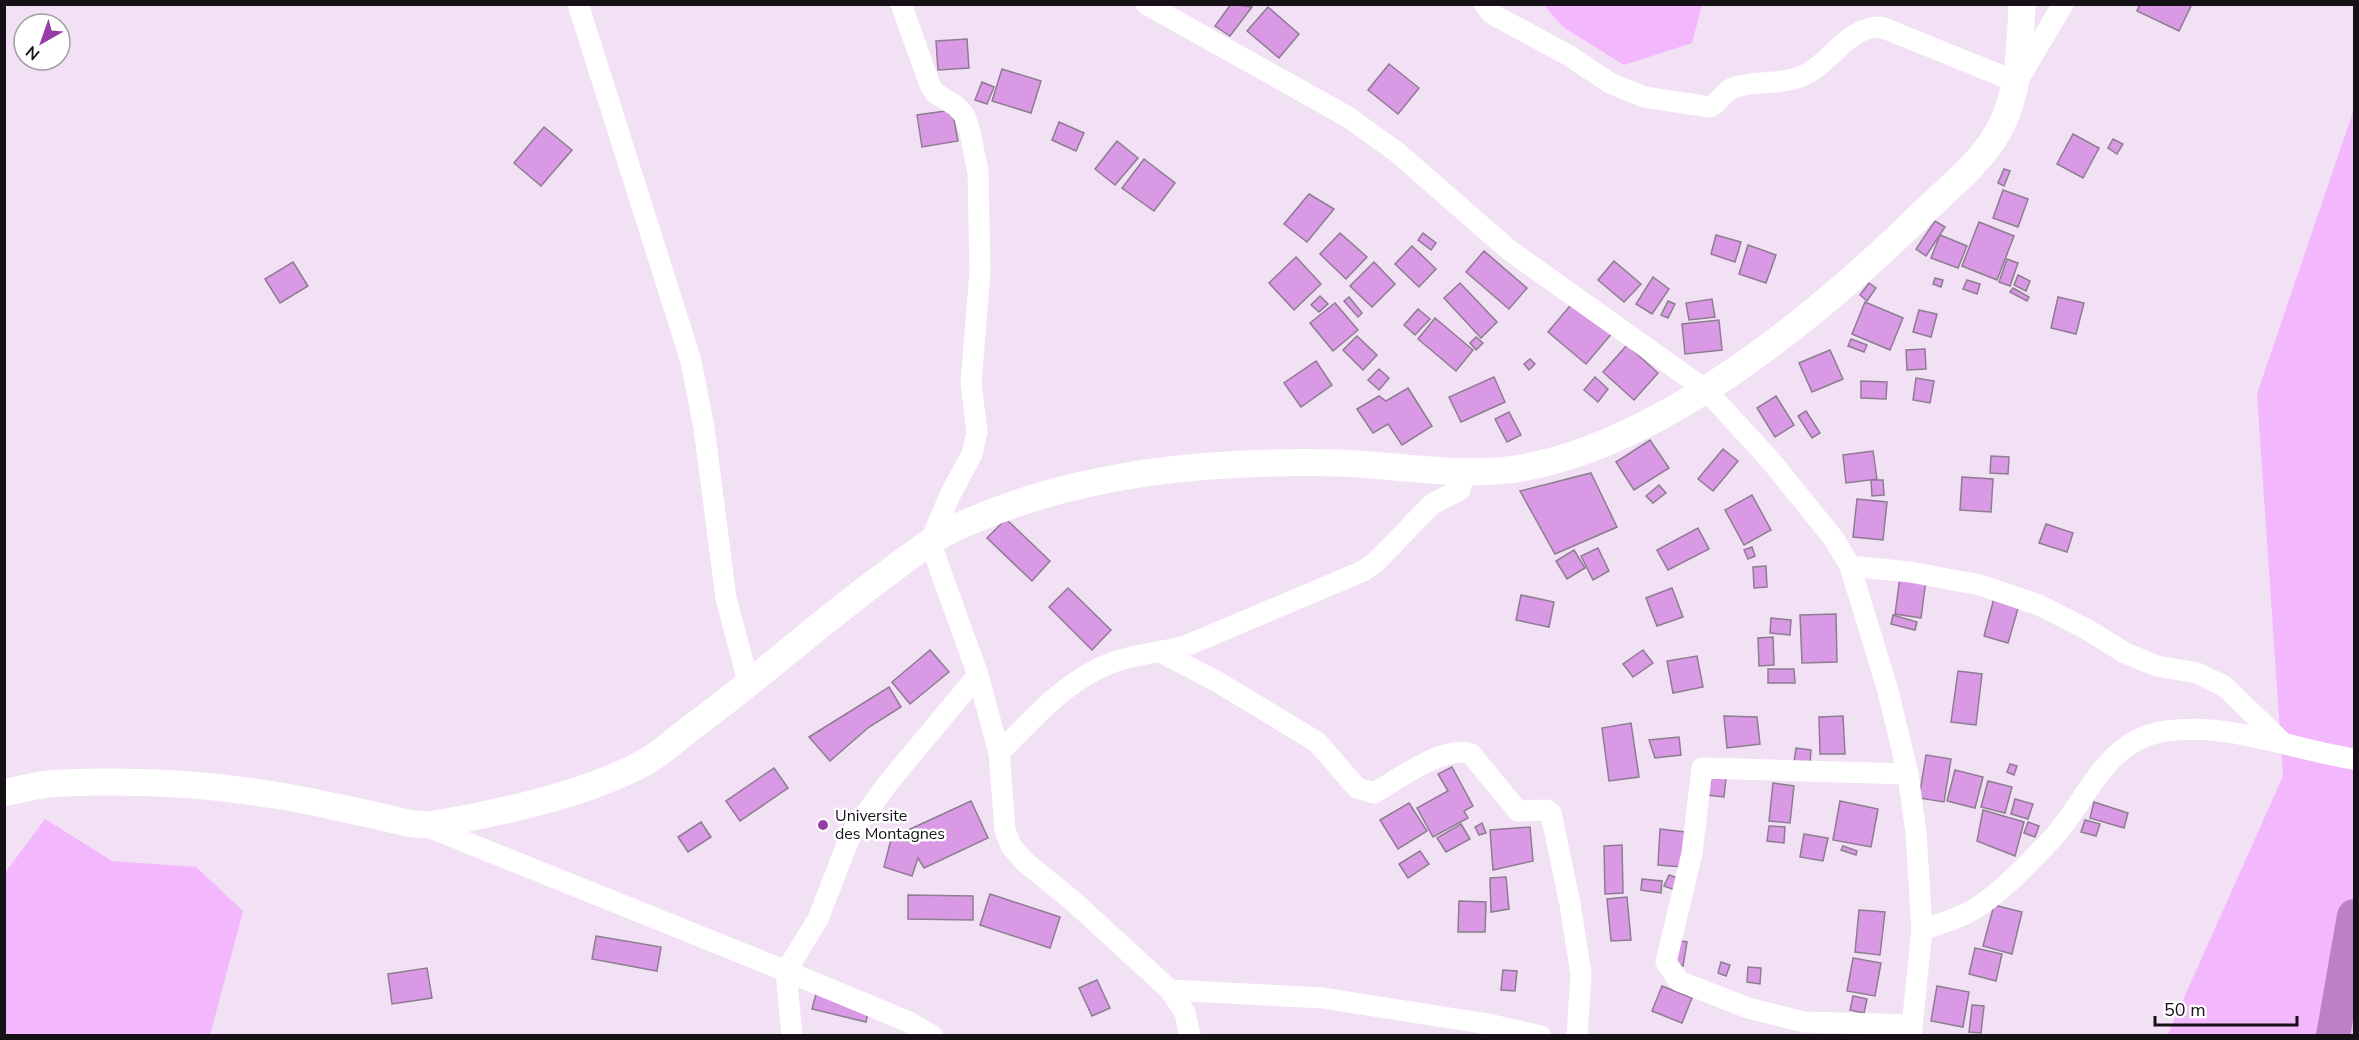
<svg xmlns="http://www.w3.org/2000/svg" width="2359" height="1040" viewBox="0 0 2359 1040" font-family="'Nunito Sans',sans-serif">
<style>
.green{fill:#f2b7fc}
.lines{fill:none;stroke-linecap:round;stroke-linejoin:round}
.river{stroke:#be7fc9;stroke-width:34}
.building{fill:#da99e5;stroke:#8d7d90;stroke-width:1.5}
.minor{stroke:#fff;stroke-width:21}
.tertiary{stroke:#fff;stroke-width:27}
.poi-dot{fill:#983da7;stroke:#fff;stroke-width:2}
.labels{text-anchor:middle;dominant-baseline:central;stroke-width:5;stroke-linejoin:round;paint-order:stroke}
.poi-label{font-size:16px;fill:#161017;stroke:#fff;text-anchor:start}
</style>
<rect width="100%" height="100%" fill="#f2e0f5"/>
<!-- green -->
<g class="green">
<polygon points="1544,5 1702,5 1692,43 1624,65 1563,27"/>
<polygon points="2354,109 2354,1035 2167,1036 2283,776 2257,394"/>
<polygon points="45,819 112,861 196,867 243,911 210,1035 5,1035 5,873"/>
</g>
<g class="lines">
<!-- river -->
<polyline class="river" points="2333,1036 2354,916"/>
</g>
<!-- building -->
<g class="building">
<polygon points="1231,4 1252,7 1230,36 1215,26"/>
<polygon points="2140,4 2192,4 2179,31 2137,11"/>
<polygon points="1268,7 1299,34 1279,58 1247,31"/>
<polygon points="967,39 969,68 938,70 936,41"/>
<polygon points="1389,64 1419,88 1398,114 1368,90"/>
<polygon points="1002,69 1041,81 1031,113 992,101"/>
<polygon points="982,82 994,87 987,104 975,100"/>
<polygon points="952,110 958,141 922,147 917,115"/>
<polygon points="1059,122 1084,133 1076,151 1052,140"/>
<polygon points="544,127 572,150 541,186 514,163"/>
<polygon points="2073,134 2099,148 2083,178 2057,164"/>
<polygon points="2113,139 2123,144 2117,154 2108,148"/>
<polygon points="1117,141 1138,158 1115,185 1095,169"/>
<polygon points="1144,159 1175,183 1154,211 1122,188"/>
<polygon points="2004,169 2010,171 2004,186 1998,183"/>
<polygon points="2003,190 2028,199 2018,227 1993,218"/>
<polygon points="1309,194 1334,209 1307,242 1284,224"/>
<polygon points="1935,221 1945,227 1926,256 1916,249"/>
<polygon points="1979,222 2014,236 1997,280 1962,266"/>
<polygon points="1340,233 1367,257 1346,279 1320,254"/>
<polygon points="1423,233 1436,243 1431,250 1418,240"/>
<polygon points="1716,235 1741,242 1735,262 1711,254"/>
<polygon points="1940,235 1967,246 1958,268 1931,258"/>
<polygon points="1748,245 1776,255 1766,283 1739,274"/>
<polygon points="1412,246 1436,269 1419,287 1395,264"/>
<polygon points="1484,251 1527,288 1509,309 1466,272"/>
<polygon points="1296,257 1321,284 1294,310 1269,283"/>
<polygon points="2007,259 2018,263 2010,286 1999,282"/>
<polygon points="1614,261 1641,284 1624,302 1598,280"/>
<polygon points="293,262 308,286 280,303 265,279"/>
<polygon points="1374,262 1395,284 1372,307 1350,286"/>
<polygon points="2018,275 2030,281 2026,291 2014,285"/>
<polygon points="1653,277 1669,289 1652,314 1636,304"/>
<polygon points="1935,278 1943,280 1941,287 1933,284"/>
<polygon points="1967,280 1980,284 1977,294 1963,289"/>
<polygon points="1460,283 1497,322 1481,338 1444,298"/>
<polygon points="1869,283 1876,288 1867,301 1860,295"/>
<polygon points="2013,288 2029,297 2027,301 2010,292"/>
<polygon points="1320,296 1328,304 1319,312 1311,305"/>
<polygon points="1349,297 1362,313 1358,317 1344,301"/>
<polygon points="2058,297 2084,303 2076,334 2051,328"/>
<polygon points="1712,299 1715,317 1689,320 1686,303"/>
<polygon points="1575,300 1613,332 1586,364 1548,332"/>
<polygon points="1668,301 1675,304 1668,318 1661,315"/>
<polygon points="1865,302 1903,318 1890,350 1852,334"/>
<polygon points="1335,303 1358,330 1333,351 1310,323"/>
<polygon points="1418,309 1430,319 1415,335 1404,325"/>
<polygon points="1919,310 1937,314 1931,337 1913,332"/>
<polygon points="1435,318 1473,350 1456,371 1418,339"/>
<polygon points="1719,320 1722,350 1685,354 1682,324"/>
<polygon points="1357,336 1377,355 1363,370 1343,350"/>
<polygon points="1476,337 1483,343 1476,350 1470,343"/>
<polygon points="1851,339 1867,345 1864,352 1848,346"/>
<polygon points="1627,345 1658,373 1634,400 1603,372"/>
<polygon points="1925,349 1926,369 1907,370 1906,350"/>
<polygon points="1830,350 1843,379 1812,392 1799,363"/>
<polygon points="1530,359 1535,364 1529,370 1524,364"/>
<polygon points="1316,361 1332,385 1301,407 1284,383"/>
<polygon points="1379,369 1389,378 1379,390 1368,380"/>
<polygon points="1494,377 1505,402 1461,422 1449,397"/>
<polygon points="1595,377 1608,389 1598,402 1584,390"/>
<polygon points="1916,378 1934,381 1930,403 1913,400"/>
<polygon points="1861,381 1887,382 1886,399 1861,398"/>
<polygon points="1408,388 1432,426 1402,445 1388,424 1373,433 1357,409 1379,396 1386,401"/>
<polygon points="1776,396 1794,425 1775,437 1757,408"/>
<polygon points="1806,411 1820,433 1812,438 1798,416"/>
<polygon points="1509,412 1521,435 1507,442 1495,419"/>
<polygon points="1650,440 1669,468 1634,490 1616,462"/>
<polygon points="1723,449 1738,461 1713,491 1698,479"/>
<polygon points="1873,451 1877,479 1846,483 1843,455"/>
<polygon points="1991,456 2009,457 2008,474 1990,473"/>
<polygon points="1591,473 1617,527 1555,554 1520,491"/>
<polygon points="1962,477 1993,479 1991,512 1960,510"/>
<polygon points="1871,480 1883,480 1884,495 1872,496"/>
<polygon points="1659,485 1666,493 1653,503 1646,496"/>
<polygon points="1752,495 1771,530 1744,545 1725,510"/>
<polygon points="1857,499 1887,502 1883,540 1853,537"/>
<polygon points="1006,519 1050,561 1032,581 987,538"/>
<polygon points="2046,524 2073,533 2067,552 2039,543"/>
<polygon points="1698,528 1709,549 1668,570 1657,550"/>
<polygon points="1752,547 1755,556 1748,559 1744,550"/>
<polygon points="1598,548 1609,571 1593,580 1581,556"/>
<polygon points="1574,550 1585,568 1567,579 1556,561"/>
<polygon points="1766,566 1767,587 1754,588 1753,567"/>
<polygon points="1900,577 1926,580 1921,618 1895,614"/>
<polygon points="1068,588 1111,630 1092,650 1049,607"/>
<polygon points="1672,588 1683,617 1657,626 1646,598"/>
<polygon points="1521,595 1554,602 1549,627 1516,620"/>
<polygon points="1994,598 2019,605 2008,643 1984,636"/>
<polygon points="1836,614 1837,662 1802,663 1800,615"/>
<polygon points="1893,615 1917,622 1915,630 1891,624"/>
<polygon points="1771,618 1791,620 1790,635 1770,633"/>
<polygon points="1773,637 1774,665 1759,666 1758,638"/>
<polygon points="930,650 949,672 910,704 892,682"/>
<polygon points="1643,650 1653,663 1633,677 1623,664"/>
<polygon points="1697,656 1703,687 1673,693 1667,661"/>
<polygon points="1768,669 1794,669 1795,683 1768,683"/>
<polygon points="1958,671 1982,674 1976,725 1951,722"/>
<polygon points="889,687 901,707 869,727 830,761 809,737"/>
<polygon points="1724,716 1757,717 1760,744 1727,748"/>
<polygon points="1843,716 1845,754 1820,754 1819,717"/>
<polygon points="1631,723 1639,777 1609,781 1602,728"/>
<polygon points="1679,737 1681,755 1655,758 1649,740"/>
<polygon points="1796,748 1811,750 1810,764 1794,762"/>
<polygon points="1926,755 1951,759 1944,802 1919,798"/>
<polygon points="2010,764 2017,766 2014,775 2007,772"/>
<polygon points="1452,767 1473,806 1464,811 1468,818 1433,837 1417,808 1448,791 1438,774"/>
<polygon points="774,768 788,788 740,821 726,801"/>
<polygon points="1955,770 1983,777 1975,808 1947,801"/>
<polygon points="1707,776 1726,778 1724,797 1705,795"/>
<polygon points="1988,781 2012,787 2005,813 1981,807"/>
<polygon points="1773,783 1794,786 1790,823 1769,821"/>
<polygon points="2015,799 2033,804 2028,819 2011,814"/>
<polygon points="971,801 988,838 924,868 918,858 912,876 884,867 891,839 908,841 906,831"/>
<polygon points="1840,801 1878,809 1871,847 1833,840"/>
<polygon points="2094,802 2128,813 2124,828 2090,818"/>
<polygon points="1409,803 1427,831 1398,849 1380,820"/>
<polygon points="1983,810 2024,822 2015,856 1977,841"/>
<polygon points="2085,820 2100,824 2096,836 2081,832"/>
<polygon points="701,822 711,837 688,852 678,837"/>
<polygon points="2028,822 2039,826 2035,837 2024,833"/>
<polygon points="1482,823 1486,833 1479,835 1475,827"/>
<polygon points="1461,824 1470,839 1446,852 1437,838"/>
<polygon points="1769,826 1785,827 1784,843 1767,841"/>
<polygon points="1530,827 1533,861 1493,870 1490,830"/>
<polygon points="1660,829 1685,832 1682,867 1658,865"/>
<polygon points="1804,834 1828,838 1823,861 1800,857"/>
<polygon points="1622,845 1623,893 1605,894 1604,846"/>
<polygon points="1843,846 1857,851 1856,855 1841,850"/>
<polygon points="1420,851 1429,864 1408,878 1399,864"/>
<polygon points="1669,875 1681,879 1678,891 1664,886"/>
<polygon points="1506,877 1509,909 1491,912 1490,878"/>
<polygon points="1642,879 1662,881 1661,893 1641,890"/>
<polygon points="990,894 1060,917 1050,948 980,925"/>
<polygon points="908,895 973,896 973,920 908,919"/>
<polygon points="1627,897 1631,940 1611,941 1607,899"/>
<polygon points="1459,901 1486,902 1485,932 1458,932"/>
<polygon points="1994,905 2022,912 2012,954 1983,946"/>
<polygon points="1859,910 1885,912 1880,955 1855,952"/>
<polygon points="596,936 661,947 657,971 592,959"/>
<polygon points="1674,940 1687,942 1683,966 1670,962"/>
<polygon points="1975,948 2002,954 1996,981 1969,974"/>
<polygon points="1853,958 1881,963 1875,996 1847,991"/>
<polygon points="1721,962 1730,965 1726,976 1718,973"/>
<polygon points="1748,967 1761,968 1760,984 1747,982"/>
<polygon points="427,968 432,998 392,1004 388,974"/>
<polygon points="1503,970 1517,971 1515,991 1501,990"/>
<polygon points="1097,980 1110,1008 1092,1016 1079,988"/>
<polygon points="1662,986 1692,998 1682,1023 1652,1011"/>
<polygon points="1937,986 1969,992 1963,1027 1931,1021"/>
<polygon points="816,994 869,1008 866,1022 812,1009"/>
<polygon points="1853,996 1867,999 1864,1013 1850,1010"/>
<polygon points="1972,1005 1984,1006 1981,1033 1969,1032"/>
</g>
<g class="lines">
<!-- minor -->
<g class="minor">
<polyline points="578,4 691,361 704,428 726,598 749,685"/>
<polyline points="901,4 930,85 935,93 956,106 965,116 970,132 978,172 980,272 971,383 977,432 972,454 950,495 930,542 978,675 999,753 1005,830 1011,846 1025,862 1073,901 1170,990 1185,1013 1190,1036"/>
<polyline points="1146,4 1348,117 1398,153 1509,250 1706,390 1771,461 1834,539 1850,566 1888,691 1908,774 1916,833 1922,930 1911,1036"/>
<path d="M1484,4l8,10 76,41 42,28 34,14 66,10c10,-4 14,-17 25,-20 23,-7 51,-1 73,-14 26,-14 40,-46 73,-46l136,55 46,-78"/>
<polyline points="1850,566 1910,572 1980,585 2039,605 2088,630 2125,653 2157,666 2197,673 2224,686 2282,742"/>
<path d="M1162,653l54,28 101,61 40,46 17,5c23,-13 71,-49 97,-39l47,57 29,-1 4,3 19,91 11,70 -4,62"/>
<path d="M999,753c35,-36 72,-78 121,-93 22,-7 46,-8 68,-15l175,-74 13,-9 56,-58 28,-14 5,-19"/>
<polyline points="1908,774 1702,768 1692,853 1666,962 1679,981 1748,1008 1804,1022 1912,1025"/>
<polyline points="426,826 786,971 909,1022 933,1036"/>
<path d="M1922,930c14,-5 29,-9 43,-16 29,-13 64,-51 86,-74 38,-41 53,-100 115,-109 64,-9 127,19 188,28"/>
<polyline points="1170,990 1323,998 1488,1024 1541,1036"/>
<polyline points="792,1036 786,971 818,919 851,834 888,783 978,675"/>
</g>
<!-- tertiary -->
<path class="tertiary" d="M4,793c19,-4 39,-10 58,-10 70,-3 143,0 212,12 35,5 69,14 104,21 18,4 39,11 57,8 63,-10 159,-32 214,-64 16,-10 31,-24 47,-36 63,-46 121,-99 185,-146 25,-18 49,-39 78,-52 119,-54 250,-66 380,-63 61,2 127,16 188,4 144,-28 298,-158 401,-259 24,-23 55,-48 71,-78 21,-39 21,-82 23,-126"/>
</g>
<!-- markers -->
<circle class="poi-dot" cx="823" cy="825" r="6"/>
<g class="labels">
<!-- poi labels -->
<g class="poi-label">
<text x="835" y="816">Universite<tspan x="835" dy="18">des Montagnes</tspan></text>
</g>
</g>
<!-- border -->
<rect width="2359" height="1040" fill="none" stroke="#161017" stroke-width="12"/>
<!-- north arrow -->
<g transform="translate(42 42) rotate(220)"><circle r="28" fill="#ffffff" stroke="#a29fa2" stroke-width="1.5"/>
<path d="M0-4.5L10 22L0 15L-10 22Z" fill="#983da7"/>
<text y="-9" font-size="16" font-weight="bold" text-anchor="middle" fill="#161017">N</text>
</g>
<!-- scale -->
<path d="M2155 1016v9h142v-9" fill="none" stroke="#161017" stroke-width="3"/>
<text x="2164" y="1016" font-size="18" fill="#161017" stroke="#ffffff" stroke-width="4.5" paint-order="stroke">50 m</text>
</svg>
